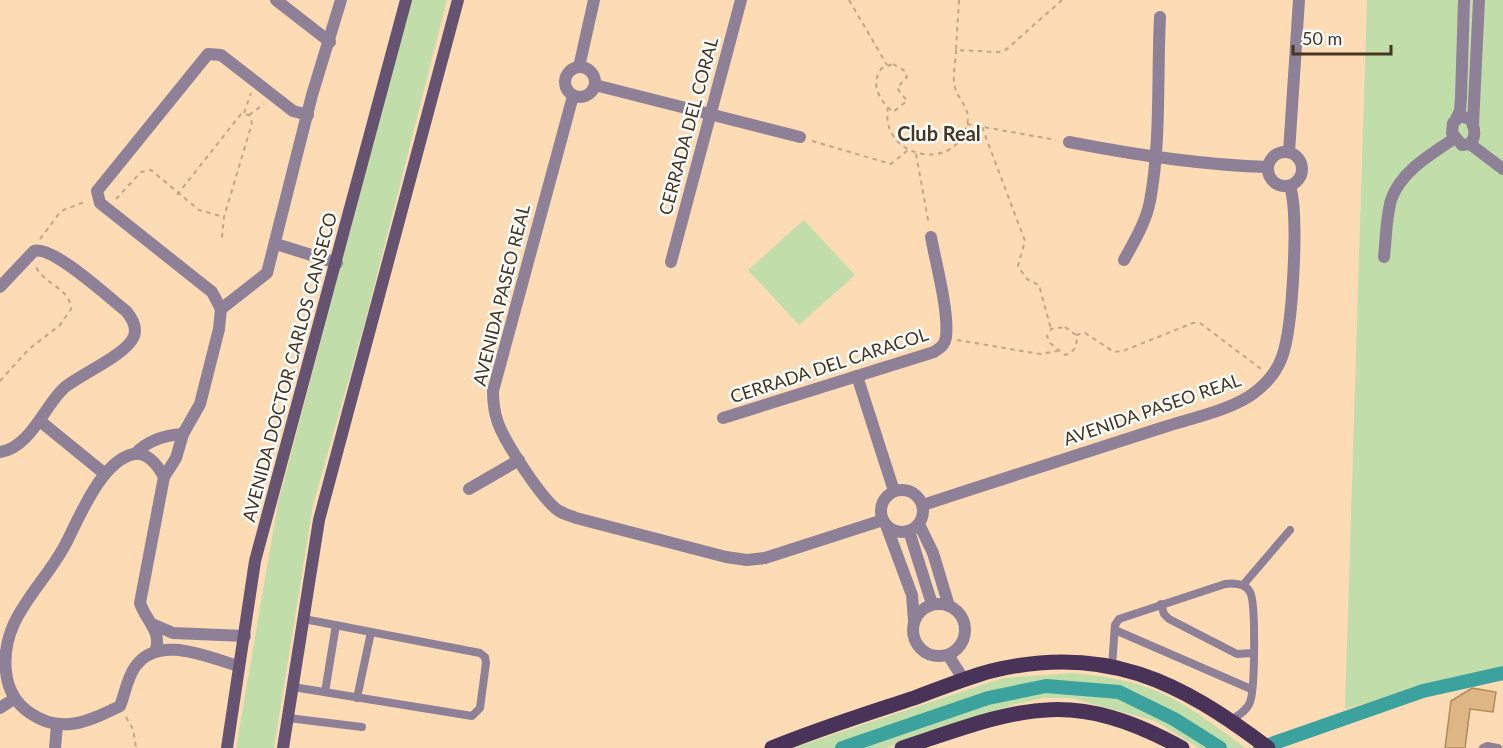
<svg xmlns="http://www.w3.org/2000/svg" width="1503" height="748" viewBox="0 0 1503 748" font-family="Lato,sans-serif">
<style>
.green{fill:#c1dda9}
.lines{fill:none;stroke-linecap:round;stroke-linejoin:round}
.canal{stroke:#3ca29d;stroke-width:14}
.building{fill:#deb685;stroke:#b08a5b;stroke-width:1.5}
.path{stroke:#c2a685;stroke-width:2;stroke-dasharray:4.5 4.5;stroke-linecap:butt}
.service{stroke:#8e8197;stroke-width:8}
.minor{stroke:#8e8197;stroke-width:12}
.secondary{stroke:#665372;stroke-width:12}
.primary{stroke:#4a3358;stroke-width:15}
.labels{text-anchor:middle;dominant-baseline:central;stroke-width:5;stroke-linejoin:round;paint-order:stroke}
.street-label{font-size:18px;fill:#453521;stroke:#fff}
.neighbourhood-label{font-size:20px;font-weight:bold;fill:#453521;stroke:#fff}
</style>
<rect width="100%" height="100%" fill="#fddbb4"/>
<!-- green -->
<g class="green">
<polygon points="411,0 447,0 365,322 313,505 274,748 236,748 278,503"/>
<polygon points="1367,0 1503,0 1503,666 1345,709"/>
<polygon points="804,220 855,275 799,325 748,270"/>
<path d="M1073,673c27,3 53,6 78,16 35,13 65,38 95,59h-47l-44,-27 -84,-23h-28l-27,6 -131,44h-92l210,-70z"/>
</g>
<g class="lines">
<!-- canal -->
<g class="canal">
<polyline points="842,748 988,698 1046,686 1119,692 1174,719 1220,748"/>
<polyline points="1260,748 1423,691 1503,673"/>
</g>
</g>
<!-- building -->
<polygon class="building" points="1472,688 1496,692 1493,712 1470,709 1465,748 1445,748 1451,701"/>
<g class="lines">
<!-- path -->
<g class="path">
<polyline points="849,0 887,65"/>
<polyline points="959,0 956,50 999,52 1007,49 1062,0"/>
<path d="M893,64l12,7 2,6 -10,11 10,13 -14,11c-13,-11 -24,-28 -11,-44z"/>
<path d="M888,107c-9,51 67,67 79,18 5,-19 -12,-26 -13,-43 -1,-10 2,-22 2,-32"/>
<polyline points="244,113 251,93"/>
<polyline points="249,115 264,104"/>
<polyline points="967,124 1056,140"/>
<polyline points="982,127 1025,241 1018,266 1027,279 1039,285 1051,329"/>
<polyline points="812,141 891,164 908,150"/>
<polyline points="916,154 929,225"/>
<polyline points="177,195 241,114 249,115 252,123 224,217 222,238"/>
<polyline points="116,199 141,172 151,170 199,210 224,217"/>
<polyline points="40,239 61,211 87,201"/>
<path d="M1065,327l11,8c2,10 -1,17 -11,20l-15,-12 -3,-7 4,-7z"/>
<polyline points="1076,335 1085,333 1114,352 1123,351 1193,323 1200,323 1261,369"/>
<polyline points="957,340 1040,354 1058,351"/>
<path d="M0,381l29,-32 31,-24 11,-16c0,-20 -27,-25 -35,-42"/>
<polyline points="126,717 133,729 136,748"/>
</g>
<!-- service -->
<g class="service">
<polyline points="1243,585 1290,530"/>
<polyline points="1161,604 1164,614 1169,619 1237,654 1253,653"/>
<polyline points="1115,630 1251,689"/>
<path d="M1112,666l3,-41 4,-6 106,-35c9,-1 20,-1 25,8 6,10 5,98 0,110 -3,9 -13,14 -20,19"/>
<polyline points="293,687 472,716 480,708 486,663 485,657 480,653 304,619"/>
<polyline points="325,692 336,625"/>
<polyline points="357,698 371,632"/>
<polyline points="288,718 362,727"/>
<polyline points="1483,748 1487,746 1498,748"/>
</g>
<!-- minor -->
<g class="minor">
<polyline points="276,0 330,42"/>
<polyline points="579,67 594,0"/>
<circle cx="580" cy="82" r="15"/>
<polyline points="595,85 800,137"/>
<path d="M573,96l-80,295c0,12 1,21 5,32 7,19 44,77 61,88 5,3 12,5 17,7l150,39 21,3 18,-2 118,-38"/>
<path d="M1460,116l10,3c5,9 7,17 0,25l-8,1 -10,-12 1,-10z"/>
<polyline points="1456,119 1460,111 1461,98 1464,0"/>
<polyline points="1473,125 1479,0"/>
<path d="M1069,142c66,13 131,23 199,25"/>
<polyline points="1470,144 1503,169"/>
<circle cx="1285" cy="169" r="17"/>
<polyline points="1289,152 1299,0"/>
<polyline points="276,244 337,263"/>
<path d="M1384,257c2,-18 2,-39 7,-57 9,-28 40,-46 64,-62"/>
<path d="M1124,260c10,-18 22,-38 26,-59 11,-58 7,-125 10,-184"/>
<polyline points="671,262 741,0"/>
<path d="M0,287l34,-36c19,-6 75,47 92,60 6,7 11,16 8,25 -7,19 -54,38 -70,52 -19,17 -34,60 -64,64"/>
<polyline points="221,309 212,292 100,203 97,191 208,54 221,55 293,111 308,115"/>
<polyline points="857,376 894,491"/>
<path d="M723,418l211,-66c6,-4 11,-7 12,-15 3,-26 -10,-73 -15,-100"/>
<polyline points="40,421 105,474"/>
<path d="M135,454c13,-14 29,-19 48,-20"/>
<path d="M164,477c-6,-11 -16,-25 -30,-23 -33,6 -56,67 -70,93 -23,42 -64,72 -58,125 2,18 9,31 24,41 31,22 59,8 90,-7 5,-12 7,-28 15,-39 23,-34 74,-9 104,-1"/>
<polyline points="469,489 519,460"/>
<circle cx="902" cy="511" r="21"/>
<path d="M923,505c79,-26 158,-51 238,-77 27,-9 71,-18 93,-35 12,-9 23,-22 28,-36 11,-30 17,-142 8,-171"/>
<polyline points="919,524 933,553 949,606"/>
<polyline points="886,525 912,595 914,621"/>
<polyline points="909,531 932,604"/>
<circle cx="939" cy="630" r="26"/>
<polyline points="152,624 173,633 245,636"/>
<path d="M155,652c8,-20 -9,-31 -15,-49l24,-126 12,-19 7,-24 17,-30 19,-75 2,-20 46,-36 45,-178 29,-95"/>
<polyline points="948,655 964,680"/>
<polyline points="0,708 14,699"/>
<polyline points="55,748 57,725"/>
</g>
<!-- secondary -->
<g class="secondary">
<polyline points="227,748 255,561 406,0"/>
<polyline points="283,748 319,520 458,0"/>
</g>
<!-- primary -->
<g class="primary">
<path d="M772,748c46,-19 94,-34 142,-50 25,-9 51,-20 77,-27 113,-28 189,10 277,77"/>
<path d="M902,748c115,-38 166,-63 280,0"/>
</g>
</g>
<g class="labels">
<!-- street labels -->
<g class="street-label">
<text transform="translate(688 126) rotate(-75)">CERRADA DEL CORAL</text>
<text transform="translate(501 295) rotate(-76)">AVENIDA PASEO REAL</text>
<text transform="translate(829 365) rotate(-18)">CERRADA DEL CARACOL</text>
<text transform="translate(289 367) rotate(-75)">AVENIDA DOCTOR CARLOS CANSECO</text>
<text transform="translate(1152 409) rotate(-19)">AVENIDA PASEO REAL</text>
</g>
<!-- neighbourhood labels -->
<g class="neighbourhood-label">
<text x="939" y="133">Club Real</text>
</g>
</g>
<!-- scale -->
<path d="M1293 45v9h98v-9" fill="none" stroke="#453521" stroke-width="3"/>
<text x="1302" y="45" font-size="18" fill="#453521" stroke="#ffffff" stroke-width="4.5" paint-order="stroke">50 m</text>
</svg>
